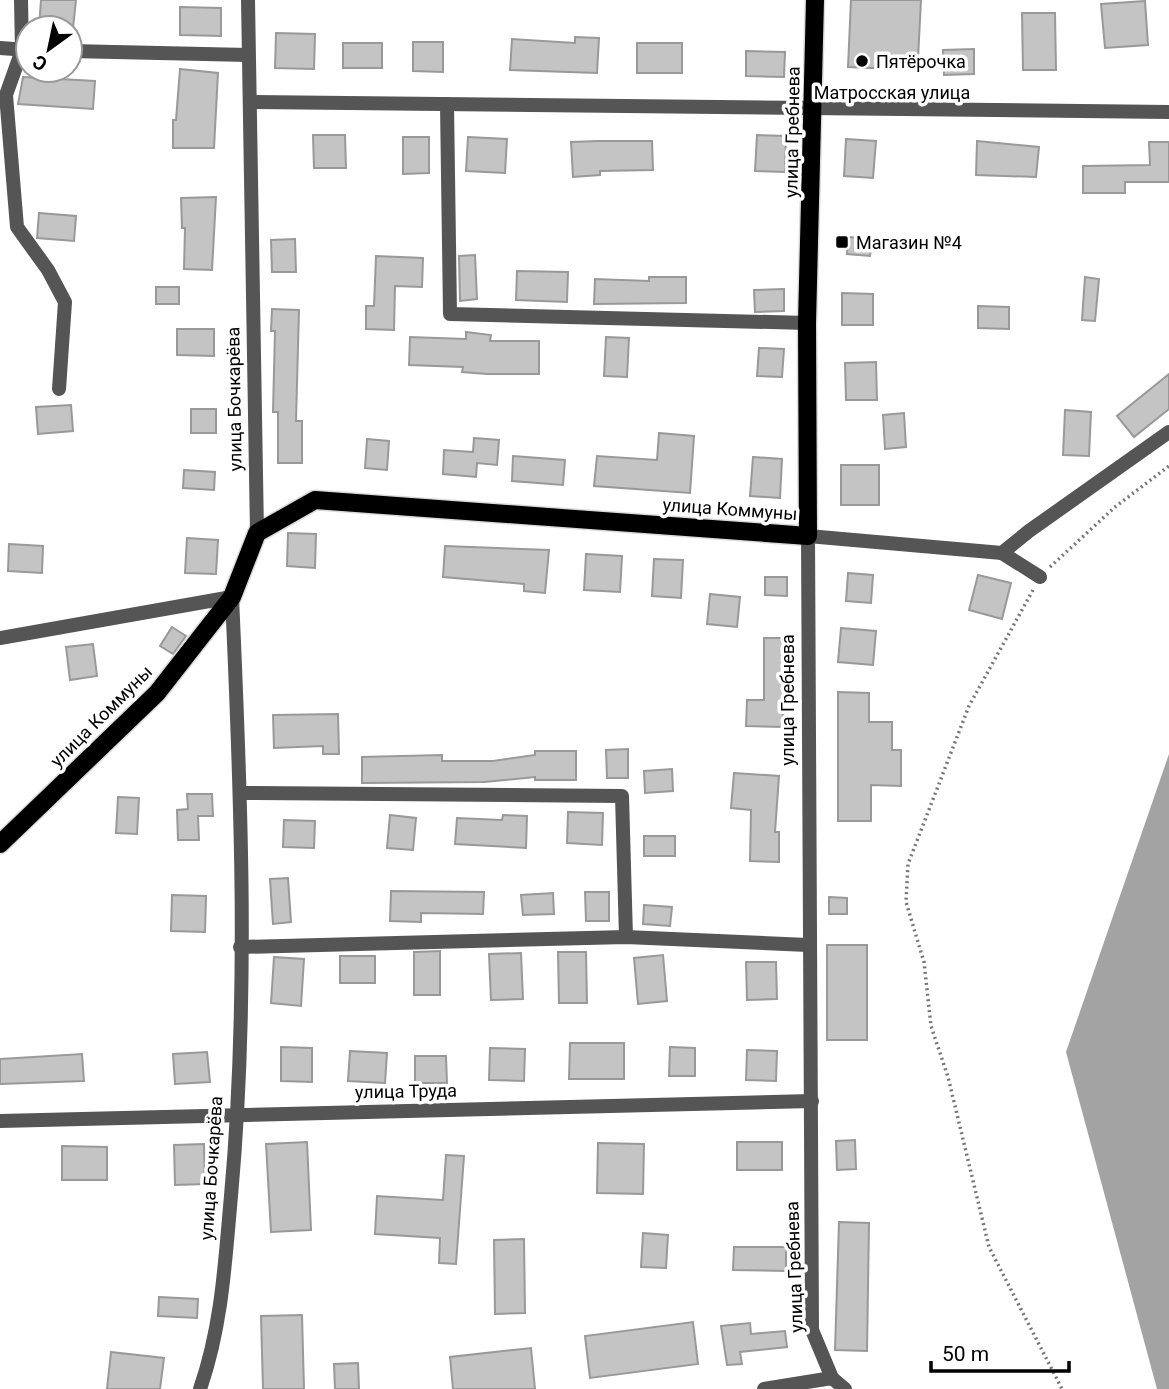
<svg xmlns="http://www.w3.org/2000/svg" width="1169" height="1389" viewBox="0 0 1169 1389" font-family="Roboto,sans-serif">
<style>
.water{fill:#a3a3a3}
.building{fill:#c4c4c4;stroke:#999;stroke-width:2}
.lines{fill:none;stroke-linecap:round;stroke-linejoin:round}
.primary-casing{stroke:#dbdbdb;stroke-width:21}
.path{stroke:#777;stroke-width:3.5;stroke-dasharray:2 3.5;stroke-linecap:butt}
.minor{stroke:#555;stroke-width:14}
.tertiary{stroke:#555;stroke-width:14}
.primary{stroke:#000;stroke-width:18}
.poi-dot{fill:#000;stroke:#fff;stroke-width:2.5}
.labels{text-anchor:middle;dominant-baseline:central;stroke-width:7;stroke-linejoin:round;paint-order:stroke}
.poi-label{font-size:18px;fill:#000;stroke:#fff;text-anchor:start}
.street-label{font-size:18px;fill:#000;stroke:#fff}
</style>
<rect width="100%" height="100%" fill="#fff"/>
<!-- water -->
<polygon class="water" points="1169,754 1169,1389 1157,1389 1066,1052"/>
<!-- building -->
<g class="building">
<polygon points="41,0 76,0 73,28 39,27"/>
<polygon points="851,0 921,0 918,59 893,57 892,69 848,67"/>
<polygon points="1145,1 1148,45 1105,48 1101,4"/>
<polygon points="180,7 221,8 221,36 180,35"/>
<polygon points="1022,13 1055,13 1056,70 1023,70"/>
<polygon points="276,33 315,34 314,69 275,68"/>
<polygon points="575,37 599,38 597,73 510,70 512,39 575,43"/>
<polygon points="413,42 443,42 443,72 413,71"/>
<rect x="343" y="43" width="39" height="25"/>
<rect x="637" y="43" width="45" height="30"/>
<polygon points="974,49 974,74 944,75 943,50"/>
<polygon points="746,51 785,52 784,77 746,76"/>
<polygon points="180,69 218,73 214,148 173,148 173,120 176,120"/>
<polygon points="23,77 95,81 93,109 18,104"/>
<polygon points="313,135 345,135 346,168 314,168"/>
<polygon points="757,135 786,136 785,172 755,171"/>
<polygon points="403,137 429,137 429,173 403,174"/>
<polygon points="468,137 507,139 505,173 466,171"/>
<polygon points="846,139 876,141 873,178 844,176"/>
<polygon points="598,141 652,141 653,170 600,171 600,175 573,177 571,142"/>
<polygon points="977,141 1039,147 1036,177 976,175"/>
<polygon points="1149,142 1169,142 1169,182 1125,182 1125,193 1083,193 1083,166 1150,165"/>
<polygon points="216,197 212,270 184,269 185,228 182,228 181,198"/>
<polygon points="39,213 76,216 74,241 37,238"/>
<polygon points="848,237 872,239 870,256 847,254"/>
<polygon points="295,239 296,272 272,272 271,240"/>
<polygon points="475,255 477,299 460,301 459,256"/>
<polygon points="376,256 423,258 422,287 395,286 394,330 366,329 366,306 374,306"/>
<polygon points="517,271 568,272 567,302 516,300"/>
<polygon points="649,277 686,277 686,303 594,304 595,279 649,281"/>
<polygon points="1085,277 1099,279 1095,321 1082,320"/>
<rect x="156" y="287" width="23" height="17"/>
<polygon points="784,289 784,311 755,312 754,290"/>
<polygon points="842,293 873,294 873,325 842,325"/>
<polygon points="978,306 1009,307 1009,329 978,328"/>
<polygon points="272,309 299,310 296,421 302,421 302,463 278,463 278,412 273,412 275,331 271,331"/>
<polygon points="177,329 214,329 214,356 177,355"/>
<polygon points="466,332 491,335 490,341 539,341 539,374 487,374 462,372 463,367 409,365 410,337 466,339"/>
<polygon points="606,337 629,338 627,377 604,376"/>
<polygon points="759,348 784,349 782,377 757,376"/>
<polygon points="876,362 877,400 846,400 845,363"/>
<polygon points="1169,374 1169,409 1134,437 1117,416"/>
<polygon points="71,405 73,431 38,434 36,407"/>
<rect x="191" y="409" width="25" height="24"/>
<polygon points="1065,410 1091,412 1089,456 1063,455"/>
<polygon points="904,413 906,447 885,449 883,415"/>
<polygon points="659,433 694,436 690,493 594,486 597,456 657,460"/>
<polygon points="474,438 499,440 497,465 477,463 476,477 443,474 444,450 473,452"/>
<polygon points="367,439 389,441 387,470 365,468"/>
<polygon points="513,456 565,460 563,485 512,481"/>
<polygon points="753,457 782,459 780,498 750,496"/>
<rect x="841" y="465" width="38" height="40"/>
<polygon points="184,470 215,472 214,490 183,488"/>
<polygon points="288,533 316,534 315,568 287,566"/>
<polygon points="187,538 218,540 216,574 185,573"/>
<polygon points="9,544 43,546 42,573 8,571"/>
<polygon points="445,546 549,550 545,593 524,591 524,584 443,577"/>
<polygon points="586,554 622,556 620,592 584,590"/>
<polygon points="654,559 683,560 681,598 652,596"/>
<polygon points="848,573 873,575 871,603 846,601"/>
<polygon points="978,575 1011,583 1002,619 969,610"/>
<polygon points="765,577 787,577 787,596 765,595"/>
<polygon points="710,594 740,597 737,627 707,624"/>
<polygon points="172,627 186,636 173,654 160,646"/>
<polygon points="841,628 876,631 873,665 838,662"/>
<polygon points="764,638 785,638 783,727 746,726 747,700 764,700"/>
<polygon points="93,644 97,676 70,680 66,647"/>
<polygon points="838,692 869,693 869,722 892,722 892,750 901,750 901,786 871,785 871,821 838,821"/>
<polygon points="338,714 339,754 323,754 323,746 274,748 273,715"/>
<polygon points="628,749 628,778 607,778 606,750"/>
<polygon points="535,751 576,751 576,780 535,780 535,777 484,782 362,783 362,757 442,755 442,761 493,761 535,755"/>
<polygon points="672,769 673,791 645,793 644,771"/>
<polygon points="734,773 779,776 775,832 779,832 779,862 750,861 751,810 731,808"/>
<polygon points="187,794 212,794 213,816 198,816 199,840 178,840 177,810 188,809"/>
<polygon points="118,797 139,798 137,834 116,833"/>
<polygon points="568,812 603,813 602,845 567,843"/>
<polygon points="390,815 416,818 413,850 387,848"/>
<polygon points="503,815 527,816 526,848 455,844 457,818 502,820"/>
<polygon points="284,820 315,821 314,848 283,847"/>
<rect x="644" y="836" width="31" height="20"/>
<polygon points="288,878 291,922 273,924 270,879"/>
<polygon points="391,891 484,892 483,914 421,913 421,922 390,921"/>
<polygon points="585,892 609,892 609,921 586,921"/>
<polygon points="553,893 554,914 523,915 521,895"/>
<polygon points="172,895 206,896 205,932 171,931"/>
<polygon points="829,897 847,898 847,914 829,914"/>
<polygon points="644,905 672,907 670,926 643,924"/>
<rect x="827" y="945" width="40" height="95"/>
<polygon points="440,951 440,995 414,995 414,952"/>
<polygon points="558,952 586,952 587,1003 559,1003"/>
<polygon points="521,953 523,999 491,1000 489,954"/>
<polygon points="663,955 667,1001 638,1004 634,958"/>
<rect x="340" y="956" width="35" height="27"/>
<polygon points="274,957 304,959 301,1006 271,1003"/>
<polygon points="746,962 776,962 777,999 747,1000"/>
<polygon points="570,1043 624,1043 624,1079 569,1079"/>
<polygon points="281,1047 312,1048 312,1082 281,1081"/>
<polygon points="670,1047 695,1048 695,1076 669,1076"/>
<polygon points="490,1048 525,1049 524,1081 489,1080"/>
<polygon points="747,1050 777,1051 776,1081 746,1080"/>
<polygon points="350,1051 387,1053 385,1083 348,1081"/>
<polygon points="207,1052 210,1082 175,1084 173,1054"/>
<polygon points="82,1054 84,1081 0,1084 0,1059"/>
<polygon points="415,1056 446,1056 447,1083 415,1083"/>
<polygon points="855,1140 856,1169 837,1170 836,1141"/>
<polygon points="307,1142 311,1230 271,1232 266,1144"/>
<rect x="737" y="1142" width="45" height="28"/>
<polygon points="598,1143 644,1144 643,1194 597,1193"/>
<polygon points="204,1144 205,1184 175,1185 174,1145"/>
<polygon points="62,1146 107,1147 107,1180 62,1180"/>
<polygon points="446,1155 464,1156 456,1264 439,1263 440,1238 375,1234 377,1196 443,1200"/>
<polygon points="839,1222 869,1223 867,1351 835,1350"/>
<polygon points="643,1233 668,1235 666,1268 641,1267"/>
<polygon points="524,1239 525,1313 495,1314 494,1240"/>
<polygon points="734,1247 786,1247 786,1271 733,1270"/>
<polygon points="159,1297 198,1299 197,1318 158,1316"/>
<polygon points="302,1315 304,1389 263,1389 261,1316"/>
<polygon points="693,1322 698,1364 590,1378 585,1336"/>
<polygon points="750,1323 751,1334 785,1331 787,1347 740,1352 742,1364 727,1365 721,1326"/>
<polygon points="531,1348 535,1389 453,1389 450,1357"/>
<polygon points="111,1352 164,1358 160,1389 107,1389"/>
<polygon points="358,1363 359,1389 335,1389 334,1364"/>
</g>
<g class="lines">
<!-- primary casing -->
<g class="primary-casing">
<polyline id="primary" points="0,844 157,693 232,597 257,533 315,500 808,536 807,323 815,0"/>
</g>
<!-- path -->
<g class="path">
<polyline points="1050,567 1115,507 1169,466"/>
<polyline points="1033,590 969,706 908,864 906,902 924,962 931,1026 948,1077 989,1247 1062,1389"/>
</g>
<!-- minor -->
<g class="minor">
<polyline points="21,0 22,50 6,95 17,227 48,270 65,302 59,389"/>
<polyline points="248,0 257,533"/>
<polyline points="0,48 28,50"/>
<polyline points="70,51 248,55"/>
<polyline points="250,102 1169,112"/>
<polyline points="447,104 450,314 807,323"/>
<polyline points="1002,553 1040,577"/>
<polyline points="0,638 232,597"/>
<polyline points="241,793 622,796 626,937"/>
<polyline points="240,947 626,937 808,945"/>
<polyline points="0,1121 812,1101"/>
<polyline points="764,1389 832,1378"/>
<polyline points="845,1389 832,1378 812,1330 808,536 1002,553 1029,531 1169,432"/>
</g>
<!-- tertiary -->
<path class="tertiary" d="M200,1389c22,-63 25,-127 31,-193 18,-199 10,-400 1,-599"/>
<!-- primary -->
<use href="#primary" class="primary"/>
</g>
<!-- markers -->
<g class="poi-dot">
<circle cx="862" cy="61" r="7"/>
<rect x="835" y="235" width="14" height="14" rx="3.5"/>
</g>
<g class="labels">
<!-- poi labels -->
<g class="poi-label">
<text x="876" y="61">Пятёрочка</text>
<text x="856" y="242">Магазин №4</text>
</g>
<!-- street labels -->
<g class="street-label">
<text x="892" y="92">Матросская улица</text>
<text transform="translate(792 132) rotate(-89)">улица Гребнева</text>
<text transform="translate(234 399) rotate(-91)">улица Бочкарёва</text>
<text transform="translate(730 509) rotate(4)">улица Коммуны</text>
<text transform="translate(787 700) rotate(-90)">улица Гребнева</text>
<text transform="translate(101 716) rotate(-45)">улица Коммуны</text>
<text transform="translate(406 1091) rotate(-1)">улица Труда</text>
<text transform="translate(211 1168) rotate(-86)">улица Бочкарёва</text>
<text transform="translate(794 1267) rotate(-92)">улица Гребнева</text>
</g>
</g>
<!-- north arrow -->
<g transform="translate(49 49) rotate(213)"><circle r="33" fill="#ffffff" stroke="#999999" stroke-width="2"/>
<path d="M0-5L12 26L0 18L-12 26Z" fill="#000000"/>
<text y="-10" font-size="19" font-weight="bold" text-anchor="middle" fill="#000000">С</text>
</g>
<!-- scale -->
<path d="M931 1361v10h138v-10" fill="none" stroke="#000000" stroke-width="3.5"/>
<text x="942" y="1361" font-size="21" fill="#000000" stroke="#ffffff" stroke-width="5" paint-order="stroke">50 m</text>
</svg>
